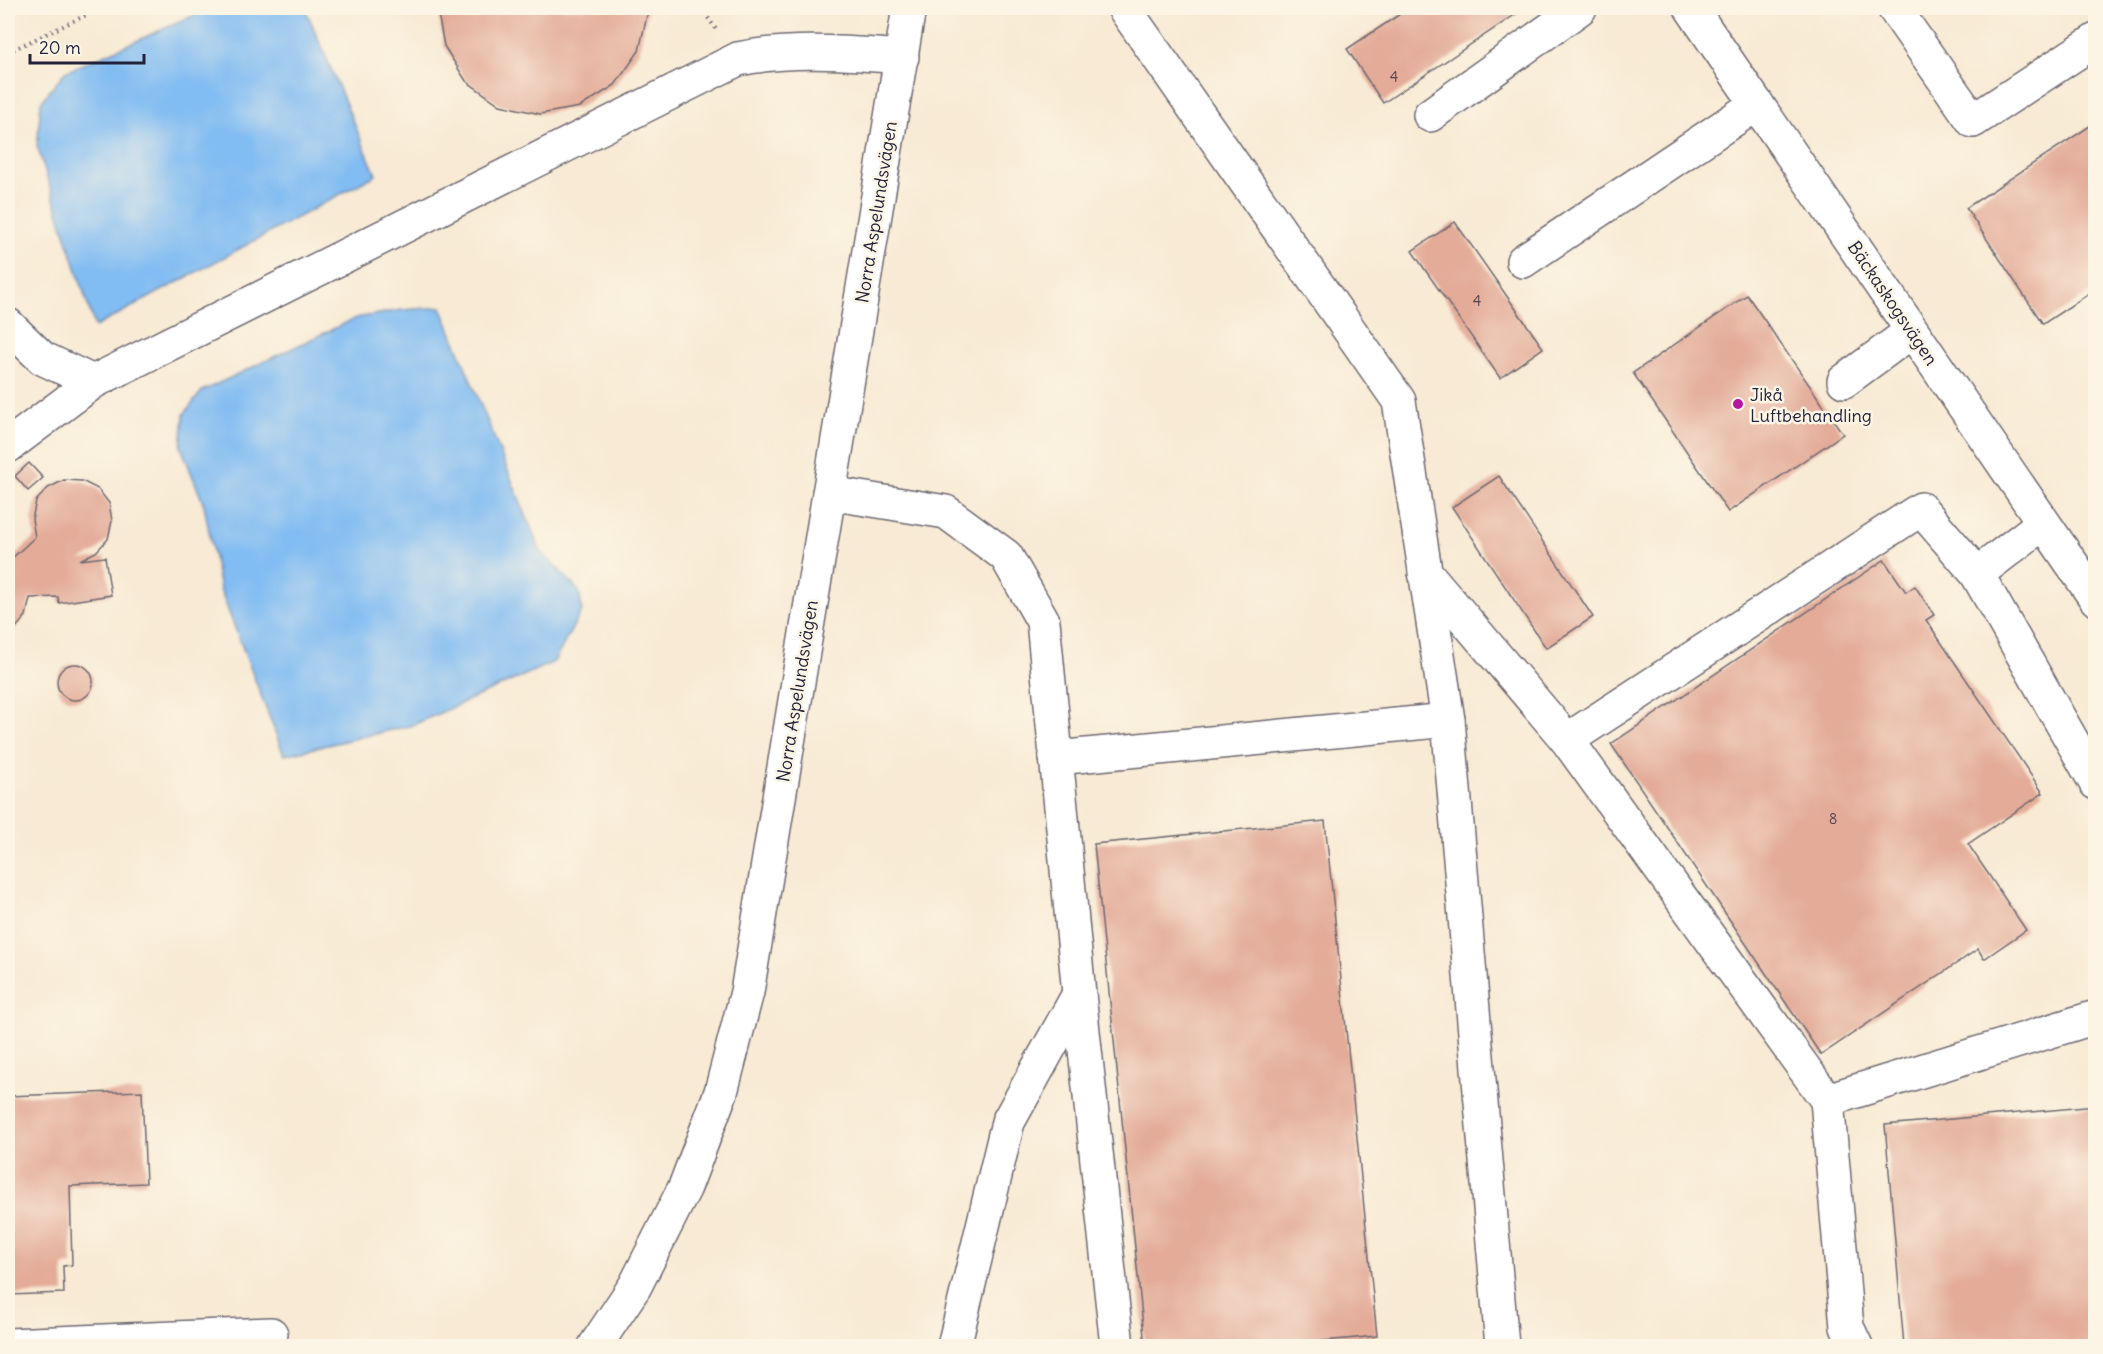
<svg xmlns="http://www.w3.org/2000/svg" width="2103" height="1354" viewBox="0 0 2103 1354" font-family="Delius,sans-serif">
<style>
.water{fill:#81bcf2;stroke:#526f96;stroke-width:1.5}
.building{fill:#e3ab98}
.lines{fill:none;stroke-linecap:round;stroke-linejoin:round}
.minor-casing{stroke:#6d6871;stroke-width:36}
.path{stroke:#6d6871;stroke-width:4;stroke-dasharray:1.5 4.5;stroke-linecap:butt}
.minor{stroke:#fff;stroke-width:33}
.poi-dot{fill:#b5179e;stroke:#fcf5e5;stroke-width:2}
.labels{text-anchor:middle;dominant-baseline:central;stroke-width:5;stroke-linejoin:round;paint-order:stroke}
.number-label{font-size:15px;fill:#524452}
.street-label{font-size:18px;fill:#22223b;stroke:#fcf5e5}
.poi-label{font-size:18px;fill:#22223b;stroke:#fcf5e5;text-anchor:start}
</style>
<rect width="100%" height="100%" fill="#fcf5e5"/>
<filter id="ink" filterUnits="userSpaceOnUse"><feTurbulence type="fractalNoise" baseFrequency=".0167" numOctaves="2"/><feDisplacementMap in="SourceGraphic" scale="12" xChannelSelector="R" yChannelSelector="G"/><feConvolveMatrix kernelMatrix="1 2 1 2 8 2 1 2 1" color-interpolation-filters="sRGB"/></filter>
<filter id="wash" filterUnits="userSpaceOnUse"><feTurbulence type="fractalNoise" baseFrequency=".008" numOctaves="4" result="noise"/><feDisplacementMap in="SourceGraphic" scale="24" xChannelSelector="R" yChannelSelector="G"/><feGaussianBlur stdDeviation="1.35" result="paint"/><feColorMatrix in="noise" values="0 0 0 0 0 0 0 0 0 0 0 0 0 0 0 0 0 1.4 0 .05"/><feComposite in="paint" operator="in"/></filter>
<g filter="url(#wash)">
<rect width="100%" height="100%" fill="#f8ead4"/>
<!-- water -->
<g class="water">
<polygon points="211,8 305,8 376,175 95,327 37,146 41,102 65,72"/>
<polygon points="441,307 540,550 579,591 582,610 554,662 413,725 284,755 220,589 204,505 181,447 184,414 202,391 356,318 402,310"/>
</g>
<g id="blocks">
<!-- building -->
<g class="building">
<polygon points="437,8 647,8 648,11 639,51 615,85 580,107 540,114 500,105 466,81 444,46"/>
<polygon points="1409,8 1525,8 1383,103 1347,49"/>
<polygon points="2096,122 2096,289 2043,324 1966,208"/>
<polygon points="1455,222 1543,348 1500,378 1412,251"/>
<polygon points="1747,295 1843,434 1728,512 1633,373"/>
<polygon points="29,463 43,478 28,491 15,476"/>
<polygon points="1499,476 1593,617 1546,648 1452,507"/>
<polygon points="64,480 82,481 98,489 109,503 112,521 108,539 96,552 80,560 105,557 111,595 59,603 58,597 30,598 26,616 14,630 8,633 8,562 35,537 32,519 36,501 48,488"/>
<polygon points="1884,560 1906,592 1915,586 1934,615 1926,620 2043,793 1968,844 2026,930 1984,959 1978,949 1821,1055 1611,744"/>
<circle cx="75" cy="682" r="18"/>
<polygon points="1325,821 1377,1336 1269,1346 1145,1346 1094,844"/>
<polygon points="142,1091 146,1183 70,1186 72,1265 63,1266 64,1293 8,1295 8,1096"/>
<polygon points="2096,1106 2096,1346 1904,1346 1885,1125"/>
</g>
</g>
</g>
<g filter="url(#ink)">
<use href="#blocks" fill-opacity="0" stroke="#6d6871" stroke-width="1.5"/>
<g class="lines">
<!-- minor casing -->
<g class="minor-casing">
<g id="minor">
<polyline points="1124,8 1399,401 1448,720 1502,1346"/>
<polyline points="1691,8 2096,599"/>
<polyline points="1894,8 1973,121 2096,40"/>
<polyline points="1430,115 1580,8"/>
<polyline points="1523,261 1757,104"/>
<polyline points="8,325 42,358 93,382"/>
<polyline points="1844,381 1912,331"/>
<path d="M8,446l85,-64 645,-323c54,-11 109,-6 164,-2"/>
<polyline points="829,493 946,512 1006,556 1043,621 1079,994 1117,1346"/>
<polyline points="2043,523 1977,574 2096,783"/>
<polyline points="1425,572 1567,740"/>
<polyline points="1056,758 1448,720"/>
<polyline points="1827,1100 2096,1017"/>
<polyline points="8,1345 271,1334"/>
<polyline points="595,1346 635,1286 685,1187 721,1092 747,992 909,8"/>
<polyline points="954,1346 1008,1122 1079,994"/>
<polyline points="1856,1346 1847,1327 1827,1100 1567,740 1921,509 1977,574"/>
</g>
</g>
<!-- path -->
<g class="path">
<polyline points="701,8 716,29"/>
<polyline points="8,52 101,8"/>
</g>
<!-- minor -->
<use href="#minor" class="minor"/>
</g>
</g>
<!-- markers -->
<circle class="poi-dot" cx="1738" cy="404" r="6"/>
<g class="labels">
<!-- number labels -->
<g class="number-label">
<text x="1394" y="76">4</text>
<text x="1477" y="300">4</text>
<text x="1833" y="818">8</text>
</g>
<!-- street labels -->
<g class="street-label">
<text transform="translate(876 212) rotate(-81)">Norra Aspelundsvägen</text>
<text transform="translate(1893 303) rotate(56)">Bäckaskogsvägen</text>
<text transform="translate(797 691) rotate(-81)">Norra Aspelundsvägen</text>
</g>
<!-- poi labels -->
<g class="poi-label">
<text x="1750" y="394">Jikå<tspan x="1750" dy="21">Luftbehandling</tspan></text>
</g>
</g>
<!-- margin -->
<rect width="2103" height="1354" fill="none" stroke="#fcf5e5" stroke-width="30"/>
<!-- scale -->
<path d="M30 54v9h114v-9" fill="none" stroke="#22223b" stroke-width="3"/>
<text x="39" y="54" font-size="18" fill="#22223b" stroke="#fcf5e5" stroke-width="4.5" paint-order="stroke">20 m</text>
</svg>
